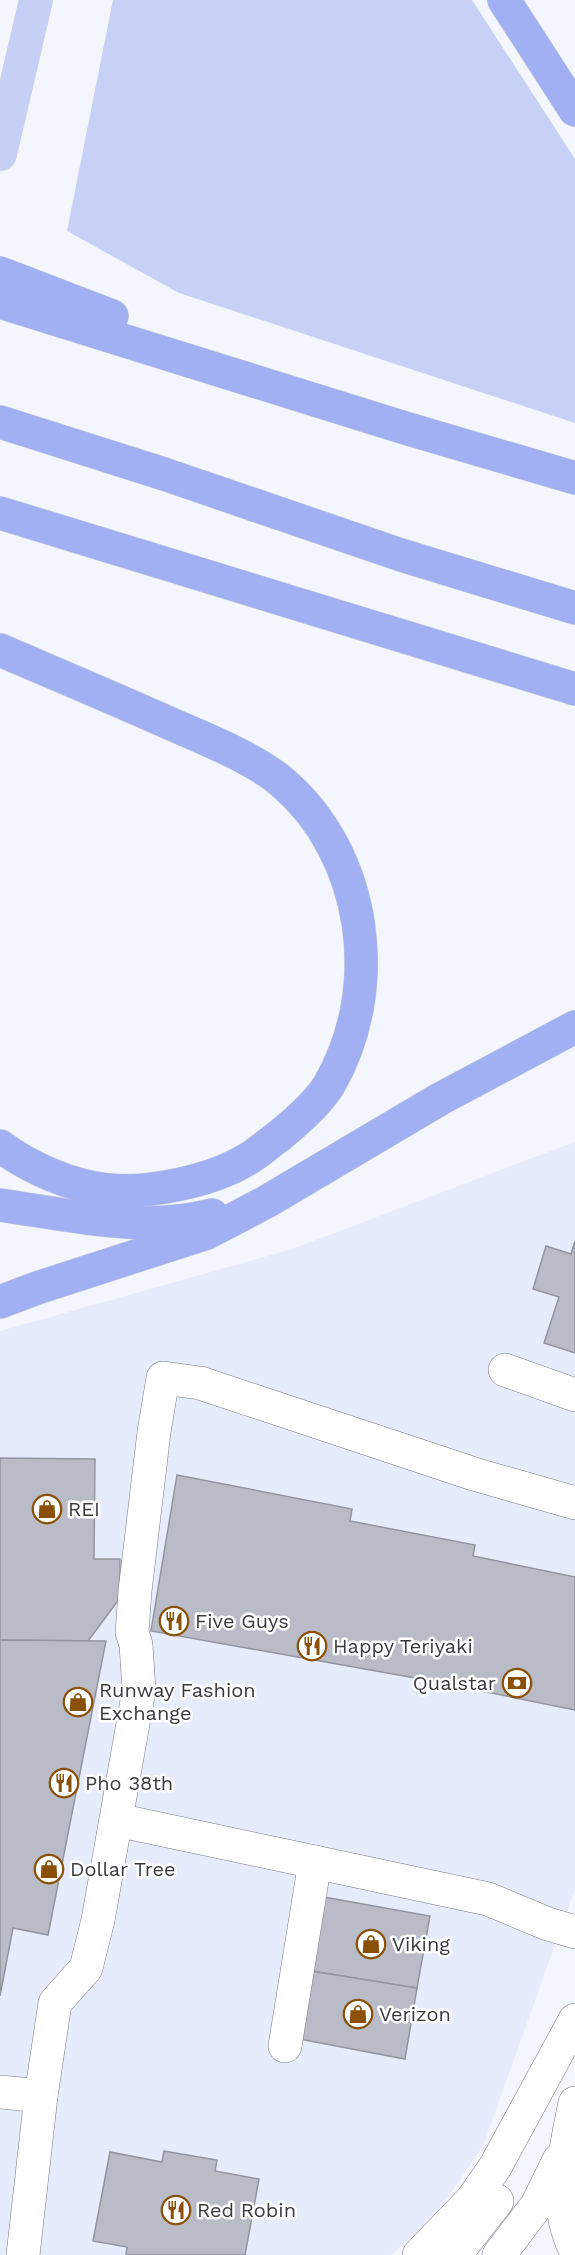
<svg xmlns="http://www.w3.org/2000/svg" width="575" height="2255" viewBox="0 0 575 2255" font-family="'Work Sans',sans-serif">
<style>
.built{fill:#e7ecfd}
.green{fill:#c7d1f6}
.building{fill:#b9bcc6;stroke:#92959e;stroke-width:1.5}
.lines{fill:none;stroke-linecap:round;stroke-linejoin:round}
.minor-casing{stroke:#777a82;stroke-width:34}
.major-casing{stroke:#d3d4d5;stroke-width:34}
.highway-casing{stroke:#d3d4d5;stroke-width:34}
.minor{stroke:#fff;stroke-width:33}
.major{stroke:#c6d0f7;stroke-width:33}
.highway{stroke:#a0b0f2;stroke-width:33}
.labels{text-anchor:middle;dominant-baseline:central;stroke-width:5;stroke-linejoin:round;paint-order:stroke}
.poi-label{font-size:20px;fill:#393a3e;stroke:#fff;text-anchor:start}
</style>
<rect width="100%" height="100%" fill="#f4f6fe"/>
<!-- built -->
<polygon class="built" points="575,1142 575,1889 483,2146 435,2216 391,2255 0,2255 0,1331 289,1250"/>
<!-- green -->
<polygon class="green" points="113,0 472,0 575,159 575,423 179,293 67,231"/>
<!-- building -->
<g class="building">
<polygon points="575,1241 575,1353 544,1343 559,1297 533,1289 546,1246 571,1254"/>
<polygon points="0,1458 95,1459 94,1559 120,1559 120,1598 88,1641 0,1640"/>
<polygon points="177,1475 352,1509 350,1521 475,1545 473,1556 575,1577 575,1710 432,1681 151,1631"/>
<polygon points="0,1640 106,1641 48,1935 13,1928 0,1996"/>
<polygon points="324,1897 430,1916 417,1988 311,1971"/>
<polygon points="311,1971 417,1988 405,2059 299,2039"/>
<polygon points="164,2151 217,2160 215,2171 259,2179 245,2255 126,2255 127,2247 93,2241 110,2152 162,2162"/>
</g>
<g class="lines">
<!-- minor casing -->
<g class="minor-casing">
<g id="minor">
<polyline points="505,1370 575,1395"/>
<polyline points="117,1820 488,1899 548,1924 575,1932"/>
<polyline points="285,2046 315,1862"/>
<polyline points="0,2092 41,2096"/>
<path d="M575,2103c-10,49 -23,99 0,146"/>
<polyline points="23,2255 41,2096 55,2003 86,1968 98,1920 139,1690 136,1645 132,1632 135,1591 154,1432 163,1378 200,1383 474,1474 575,1503"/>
<polyline points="419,2255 472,2200 495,2167 575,2020"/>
<polyline points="455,2255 497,2201"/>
<polyline points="499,2255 537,2205 559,2160"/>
</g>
</g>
<!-- major casing -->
<g class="major-casing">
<polyline id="major" points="0,154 36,0"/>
</g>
<!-- highway casing -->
<g class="highway-casing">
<g id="highway">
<polyline points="504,0 575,110"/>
<polyline points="0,273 112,316"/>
<polyline points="0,302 405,428 575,478"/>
<polyline points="0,422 164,474 401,555 575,608"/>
<polyline points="0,513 575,689"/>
<path d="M0,650c56,24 113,48 169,73 34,15 85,35 113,59 85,72 103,207 47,303 -11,18 -34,38 -50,51 -11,8 -22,18 -33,24 -35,21 -97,34 -138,30 -38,-4 -78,-22 -108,-44"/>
<path d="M0,1205c70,10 142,28 212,10"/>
<polyline points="0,1302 37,1288 207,1233 266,1202 440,1099 575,1027"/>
</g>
</g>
<!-- minor -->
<use href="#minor" class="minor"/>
<!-- major -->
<use href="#major" class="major"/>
<!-- highway -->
<use href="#highway" class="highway"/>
</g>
<!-- icons -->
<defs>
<g id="shop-ring" transform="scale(1.5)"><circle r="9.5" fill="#fff" stroke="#8a5008" stroke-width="1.5"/><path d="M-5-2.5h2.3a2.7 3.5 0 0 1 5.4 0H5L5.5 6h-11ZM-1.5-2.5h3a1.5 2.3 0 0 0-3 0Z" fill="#8a5008"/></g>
<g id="restaurant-ring" transform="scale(1.5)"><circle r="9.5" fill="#fff" stroke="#8a5008" stroke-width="1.5"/><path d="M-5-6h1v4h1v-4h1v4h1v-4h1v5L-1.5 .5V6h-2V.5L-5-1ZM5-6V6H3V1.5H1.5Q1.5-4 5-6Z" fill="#8a5008"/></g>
<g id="bank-ring" transform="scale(1.5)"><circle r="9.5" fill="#fff" stroke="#8a5008" stroke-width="1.5"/><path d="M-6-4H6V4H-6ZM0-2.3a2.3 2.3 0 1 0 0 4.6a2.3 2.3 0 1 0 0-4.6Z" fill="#8a5008"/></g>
</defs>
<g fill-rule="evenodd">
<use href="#shop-ring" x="47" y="1509"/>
<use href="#restaurant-ring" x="174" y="1621"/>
<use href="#restaurant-ring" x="312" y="1646"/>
<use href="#bank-ring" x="517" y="1683"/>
<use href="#shop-ring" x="78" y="1702"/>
<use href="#restaurant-ring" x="64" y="1783"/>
<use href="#shop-ring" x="49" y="1869"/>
<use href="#shop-ring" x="371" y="1944"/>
<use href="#shop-ring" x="358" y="2014"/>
<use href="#restaurant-ring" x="176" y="2210"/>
</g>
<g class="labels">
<!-- poi labels -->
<g class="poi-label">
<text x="68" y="1509">REI</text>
<text x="195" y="1621">Five Guys</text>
<text x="333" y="1646">Happy Teriyaki</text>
<text x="496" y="1683" text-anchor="end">Qualstar</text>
<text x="99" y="1690">Runway Fashion<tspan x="99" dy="23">Exchange</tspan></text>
<text x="85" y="1783">Pho 38th</text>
<text x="70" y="1869">Dollar Tree</text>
<text x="392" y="1944">Viking</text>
<text x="379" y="2014">Verizon</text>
<text x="197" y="2210">Red Robin</text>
</g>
</g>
</svg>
